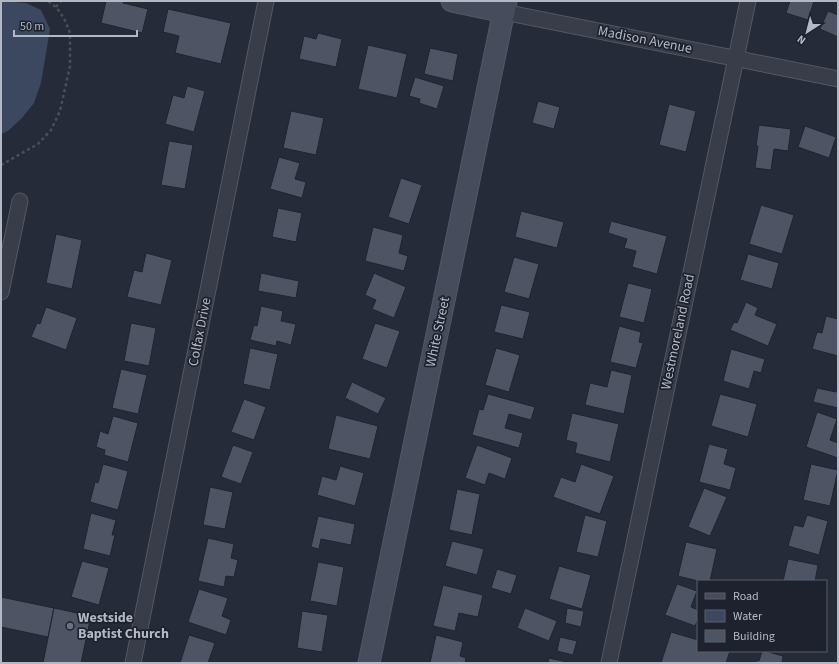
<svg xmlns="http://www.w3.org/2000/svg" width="839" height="664" viewBox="0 0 839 664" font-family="'Source Sans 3',sans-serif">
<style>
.water{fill:#3c4860}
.building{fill:#4d5564;stroke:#1f2430}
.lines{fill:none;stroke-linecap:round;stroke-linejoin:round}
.street-casing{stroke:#535864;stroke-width:17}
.secondary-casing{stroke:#535864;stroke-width:23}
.path{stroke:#445357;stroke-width:2.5;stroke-dasharray:3 3;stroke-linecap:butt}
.street{stroke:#383d49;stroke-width:15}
.secondary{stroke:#474c5c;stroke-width:21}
.worship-dot{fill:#6b7280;stroke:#1d222e;stroke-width:1.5}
.labels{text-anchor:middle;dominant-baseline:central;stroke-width:3.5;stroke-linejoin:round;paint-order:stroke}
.street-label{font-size:14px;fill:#b3b8c5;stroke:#1d222e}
.poi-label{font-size:14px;font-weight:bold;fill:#b3b8c5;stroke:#1d222e;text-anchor:start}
</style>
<rect width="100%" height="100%" fill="#252b39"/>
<!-- water -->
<polygon class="water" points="1,1 26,3 41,10 50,29 41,83 34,103 22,118 8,131 1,134"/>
<!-- building -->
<g class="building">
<polygon points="106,1 124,1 123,3 148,9 142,33 101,23"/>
<polygon points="790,1 814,1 808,20 786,13"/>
<polygon points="168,9 231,23 221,64 175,53 179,36 163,32"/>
<polygon points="828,11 838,15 838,37 820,29"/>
<polygon points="318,33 342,39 336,67 299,59 304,36 316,39"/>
<polygon points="368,45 407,54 397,98 358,89"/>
<polygon points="430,48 458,54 453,81 424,74"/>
<polygon points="415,77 444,86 437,109 419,103 420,99 409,96"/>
<polygon points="187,86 205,91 194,132 165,124 173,95 184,98"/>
<polygon points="538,101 560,107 554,129 532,123"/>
<polygon points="669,104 696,111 686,152 659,145"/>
<polygon points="291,111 324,118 316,155 283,148"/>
<polygon points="759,125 791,129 788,151 774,149 771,170 755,168 758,146 756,146"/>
<polygon points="805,126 836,137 829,158 798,147"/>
<polygon points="169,141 193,145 185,189 161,185"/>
<polygon points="279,157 300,163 295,179 306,182 302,198 270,189"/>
<polygon points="401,178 422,185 409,224 388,217"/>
<polygon points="761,205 794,215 782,254 749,244"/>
<polygon points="278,208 302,213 296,242 272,237"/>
<polygon points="521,211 564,222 557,248 515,237"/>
<polygon points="611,221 667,236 657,274 632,267 636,251 624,248 627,239 608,233"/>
<polygon points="373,227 403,235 399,253 408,256 404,271 365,261"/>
<polygon points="56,234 82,240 72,289 46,283"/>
<polygon points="146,253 172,260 161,305 127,297 134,270 142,272"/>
<polygon points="748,254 779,263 772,289 740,280"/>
<polygon points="514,257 539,264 529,299 504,292"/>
<polygon points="261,273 299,281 296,298 258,291"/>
<polygon points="374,273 406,287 394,318 372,309 376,300 365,295"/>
<polygon points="628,283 652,289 644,323 619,317"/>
<polygon points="746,302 758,308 755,315 777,324 768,346 730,330 734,322 737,323"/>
<polygon points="501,305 530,312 523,339 494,332"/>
<polygon points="261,306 283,311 281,321 296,324 291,345 277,341 276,346 250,340 254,325 257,326"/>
<polygon points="46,307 77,318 66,350 31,337 37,323 40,324"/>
<polygon points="826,316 838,319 838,356 812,349 817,332 822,333"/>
<polygon points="131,323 156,328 149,366 124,361"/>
<polygon points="375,323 400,331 387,368 362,359"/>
<polygon points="619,326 641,332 639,342 643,343 636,368 610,362"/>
<polygon points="250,348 278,354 270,390 243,384"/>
<polygon points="496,348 520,355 509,392 485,385"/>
<polygon points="731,349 765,359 761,373 754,371 749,389 723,381"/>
<polygon points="121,369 147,375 138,414 112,408"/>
<polygon points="611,370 632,375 624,414 585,405 590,383 607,387"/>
<polygon points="352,382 386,398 378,414 345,398"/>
<polygon points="838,382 838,408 813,402 817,388 836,392"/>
<polygon points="488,394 535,407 531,420 509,414 505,428 523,433 519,448 472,435 479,409 483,410"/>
<polygon points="720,394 757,404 748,437 711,426"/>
<polygon points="244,399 266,407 254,440 231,432"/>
<polygon points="817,412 837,419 830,440 838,443 838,458 806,447"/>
<polygon points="572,413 619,424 610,462 575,453 577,443 566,440"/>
<polygon points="336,415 378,426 370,459 328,449"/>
<polygon points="113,416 138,423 128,462 104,455 105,450 96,447 100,431 108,434"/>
<polygon points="709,444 728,449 724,464 736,468 730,490 699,482"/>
<polygon points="233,445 253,452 241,484 221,477"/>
<polygon points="477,445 512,458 505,479 489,473 485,485 465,478"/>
<polygon points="103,464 128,471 118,510 90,502 95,482 98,483"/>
<polygon points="581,464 614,476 600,514 553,497 561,477 575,482"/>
<polygon points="811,464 838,470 830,506 803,500"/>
<polygon points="340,466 364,473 355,506 317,495 322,476 336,480"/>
<polygon points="210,487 233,492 225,529 203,525"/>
<polygon points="704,488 727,497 710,536 688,527"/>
<polygon points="457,489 480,494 472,535 449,530"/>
<polygon points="91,513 116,520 112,535 115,535 110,556 83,549"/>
<polygon points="585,515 607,521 598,557 576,552"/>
<polygon points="807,515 828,521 819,555 788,546 794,525 803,527"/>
<polygon points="318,516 355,524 351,545 321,539 319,549 311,547"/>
<polygon points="208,538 234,544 231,558 238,560 234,577 226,576 224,587 198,581"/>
<polygon points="452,541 484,549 477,575 445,566"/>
<polygon points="686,542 717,549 710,581 698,581 678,576"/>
<polygon points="788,559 818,565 815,581 783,581"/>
<polygon points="82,561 109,568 99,605 71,597"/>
<polygon points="318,562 344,567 337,606 310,601"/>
<polygon points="559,566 591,575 582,609 549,599"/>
<polygon points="497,569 517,575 511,594 491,588"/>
<polygon points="677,584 697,591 691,607 698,610 698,619 695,626 665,615"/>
<polygon points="443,585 483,595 478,617 459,613 455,631 433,626"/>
<polygon points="199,589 228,598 222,616 231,620 226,635 188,622"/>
<polygon points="1,597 54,608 48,637 1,627"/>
<polygon points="54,608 91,616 81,663 43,663"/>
<polygon points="525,608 557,621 549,641 517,628"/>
<polygon points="567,608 584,611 581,627 565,623"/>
<polygon points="302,611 328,615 322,652 297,648"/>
<polygon points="671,632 698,640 698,651 730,651 726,663 661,663"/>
<polygon points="189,635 215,643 208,663 180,663"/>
<polygon points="436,635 463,642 460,656 466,658 465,663 430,663"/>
<polygon points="560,637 577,641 573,655 557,651"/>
<polygon points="762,651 765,651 783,656 782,663 756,663 757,660 759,661"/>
<polygon points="549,658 571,663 548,663"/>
</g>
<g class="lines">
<!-- street casing -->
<g class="street-casing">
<g id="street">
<polyline points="504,12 838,79"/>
<polyline points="1,292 20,201"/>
<polyline points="133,663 266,1"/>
<polyline points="609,663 748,1"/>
</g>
</g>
<!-- secondary casing -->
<g class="secondary-casing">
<g id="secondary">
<polyline points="452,1 504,12"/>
<polyline points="369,663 506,1"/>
</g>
</g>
<!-- path -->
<g class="path">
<polyline points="56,7 61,1"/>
<polyline points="1,165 38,144 51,130 60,111 70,66 70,33 64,18 56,7 48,1"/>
</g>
<!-- street -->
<use href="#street" class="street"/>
<!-- secondary -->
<use href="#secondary" class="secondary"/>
</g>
<!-- markers -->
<circle class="worship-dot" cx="70" cy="626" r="4"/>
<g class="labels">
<!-- street labels -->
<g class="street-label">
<text transform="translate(645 40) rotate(11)">Madison Avenue</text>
<text transform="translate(200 332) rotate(-79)">Colfax Drive</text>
<text transform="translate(438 332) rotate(-78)">White Street</text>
<text transform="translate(678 332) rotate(-78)">Westmoreland Road</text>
</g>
<!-- poi labels -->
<g class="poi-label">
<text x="78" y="618">Westside<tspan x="78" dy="16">Baptist Church</tspan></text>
</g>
</g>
<!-- border -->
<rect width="839" height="664" fill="none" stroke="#b3b8c5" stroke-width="4"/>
<!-- legend -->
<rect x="697" y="580" width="130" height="72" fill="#1d222e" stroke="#595e6a"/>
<rect x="705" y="593" width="20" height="6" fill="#474c5c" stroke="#595e6a"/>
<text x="733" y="600" font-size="12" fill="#b3b8c5">Road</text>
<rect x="705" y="610" width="20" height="12" fill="#3c4860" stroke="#595e6a"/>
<text x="733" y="620" font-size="12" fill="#b3b8c5">Water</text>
<rect x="705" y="630" width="20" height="12" fill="#4d5564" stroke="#595e6a"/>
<text x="733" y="640" font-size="12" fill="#b3b8c5">Building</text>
<!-- north arrow -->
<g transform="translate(807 32) rotate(216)" stroke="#1d222e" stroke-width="3" paint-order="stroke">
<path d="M0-3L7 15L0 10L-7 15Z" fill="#b3b8c5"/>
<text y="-6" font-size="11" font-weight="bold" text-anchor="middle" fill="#b3b8c5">N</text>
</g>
<!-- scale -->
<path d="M14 30v6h123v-6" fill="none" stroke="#b3b8c5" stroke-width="2"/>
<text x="20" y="30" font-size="12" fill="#b3b8c5" stroke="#1d222e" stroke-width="3" paint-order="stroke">50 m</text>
</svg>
